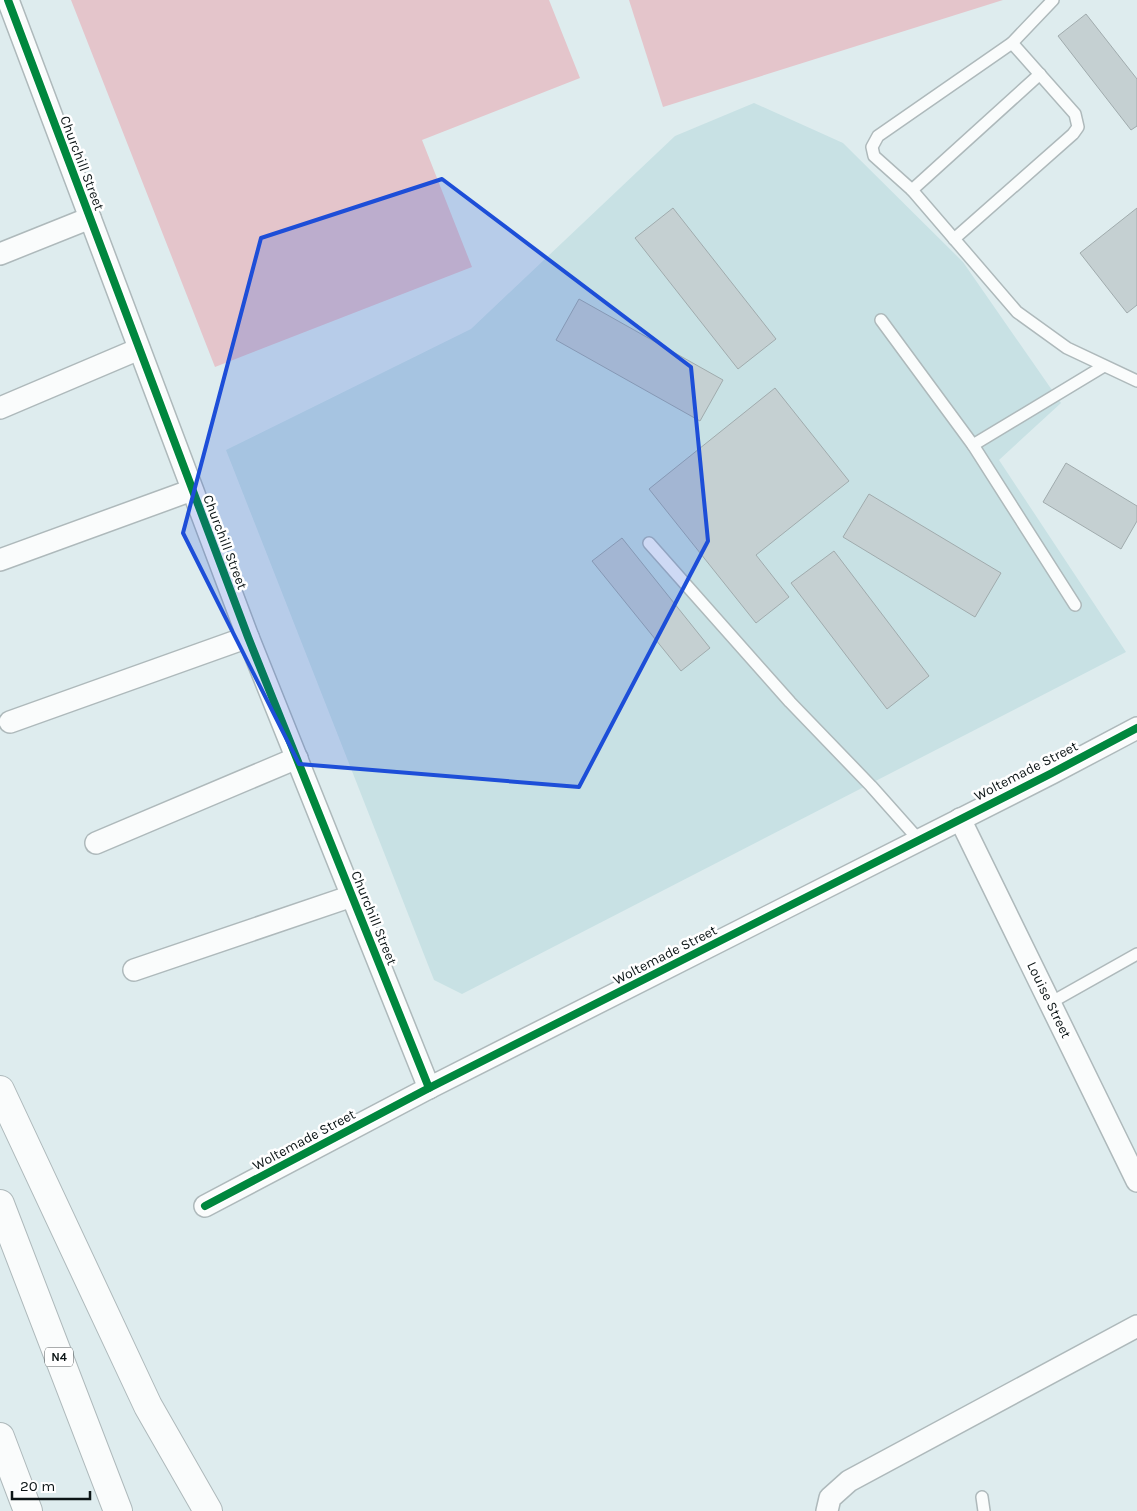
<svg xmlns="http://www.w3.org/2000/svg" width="1137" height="1511" viewBox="0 0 1137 1511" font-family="Karla,sans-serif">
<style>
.built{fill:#c8e1e4}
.garden{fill:#e4c5cb}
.building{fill:#c5d0d2;stroke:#a0abad}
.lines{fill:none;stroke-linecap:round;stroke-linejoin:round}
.lane-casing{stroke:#aeb9bb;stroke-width:14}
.street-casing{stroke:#aeb9bb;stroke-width:24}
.highway-casing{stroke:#aeb9bb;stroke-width:30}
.lane{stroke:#fafcfc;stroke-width:11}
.street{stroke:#fafcfc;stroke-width:21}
.highway{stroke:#fafcfc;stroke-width:28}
.cycleway-casing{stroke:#fff;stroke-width:11}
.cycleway{stroke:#00873e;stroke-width:8}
.marked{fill:#1d4ed8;fill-opacity:0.2;stroke:#1d4ed8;stroke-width:4;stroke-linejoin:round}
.labels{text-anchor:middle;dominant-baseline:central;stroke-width:5;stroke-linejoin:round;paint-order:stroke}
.shield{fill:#fff;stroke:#555b5c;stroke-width:1}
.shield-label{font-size:12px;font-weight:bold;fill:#0c1516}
.street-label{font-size:14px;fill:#0c1516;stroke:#fff}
</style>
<rect width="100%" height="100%" fill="#deecee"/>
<!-- built -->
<polygon class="built" points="754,103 843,143 963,262 1061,403 999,460 1126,652 462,994 434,980 226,450 471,329 675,136"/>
<!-- garden -->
<g class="garden">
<polygon points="71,0 549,0 580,78 422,140 472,267 215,367"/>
<polygon points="629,0 1003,0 663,107"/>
</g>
<!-- building -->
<g class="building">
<polygon points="1086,14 1137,79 1137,126 1131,130 1058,36"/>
<polygon points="673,208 776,339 738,369 635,238"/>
<polygon points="1137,208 1137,305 1127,313 1080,253"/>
<polygon points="579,299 723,380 700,421 556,340"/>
<polygon points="775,388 849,481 756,555 789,597 756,623 649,489"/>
<polygon points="1066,463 1137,506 1137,521 1121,549 1043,502"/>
<polygon points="869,494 1001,573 975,617 843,537"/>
<polygon points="622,538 710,648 681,671 592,561"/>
<polygon points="834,551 929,676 887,709 791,583"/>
</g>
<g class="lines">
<!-- lane casing -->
<g class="lane-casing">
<g id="lane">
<polyline points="1053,0 1012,43 878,136 872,147 874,156 912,190 1017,312 1067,348 1137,381"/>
<polyline points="912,190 1040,74"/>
<polyline points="954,239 1073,134 1078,127 1075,114 1012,43"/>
<polyline points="881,320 973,445 1104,366"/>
<polyline points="973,445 1075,605"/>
<polyline points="649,543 790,702 871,786 919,840"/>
<polyline points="1050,1003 1137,954"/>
<polyline points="982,1497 984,1511"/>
</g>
</g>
<!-- street casing -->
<g class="street-casing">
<g id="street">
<polyline points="8,0 248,637 429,1088"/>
<polyline points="0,254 90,218"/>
<polyline points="0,408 139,349"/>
<polyline points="0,560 192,490"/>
<polyline points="10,722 248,637"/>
<polyline points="960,819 1137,1181"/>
<polyline points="96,843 297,758"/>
<polyline points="134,970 352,896"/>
<polyline points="205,1206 429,1088 1052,773 1137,728"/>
<polyline points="827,1511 830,1498 849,1481 1137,1326"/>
</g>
</g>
<!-- highway casing -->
<g class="highway-casing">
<g id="highway">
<polyline points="0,1090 148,1406 208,1511"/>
<polyline points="0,1204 118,1511"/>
<polyline points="0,1437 28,1511"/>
</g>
</g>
<!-- lane -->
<use href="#lane" class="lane"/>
<!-- street -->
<use href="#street" class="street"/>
<!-- highway -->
<use href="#highway" class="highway"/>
<!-- cycleway casing -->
<g class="cycleway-casing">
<g id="cycleway">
<polyline points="8,0 248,637 429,1088"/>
<polyline points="205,1206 429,1088 1052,773 1137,728"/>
</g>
</g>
<!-- cycleway -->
<use href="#cycleway" class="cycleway"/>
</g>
<!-- marked area -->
<path class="marked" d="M442,179l249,188 17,174 -129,246 -280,-23 -116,-231 78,-295z"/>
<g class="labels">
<!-- shield labels -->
<rect class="shield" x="45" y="1347.5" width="28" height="19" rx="4"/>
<g class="shield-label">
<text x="59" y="1357">N4</text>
</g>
<!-- street labels -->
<g class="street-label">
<text transform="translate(82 163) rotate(69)">Churchill Street</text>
<text transform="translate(225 542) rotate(69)">Churchill Street</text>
<text transform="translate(1026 771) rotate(-27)">Woltemade Street</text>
<text transform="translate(374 918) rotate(68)">Churchill Street</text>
<text transform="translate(665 955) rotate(-27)">Woltemade Street</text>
<text transform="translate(1049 1000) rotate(64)">Louise Street</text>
<text transform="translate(304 1140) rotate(-28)">Woltemade Street</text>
</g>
</g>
<!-- scale -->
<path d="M12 1491v8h78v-8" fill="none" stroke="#0c1516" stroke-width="2.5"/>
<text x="20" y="1491" font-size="15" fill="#0c1516" stroke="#ffffff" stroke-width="4" paint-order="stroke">20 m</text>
</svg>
